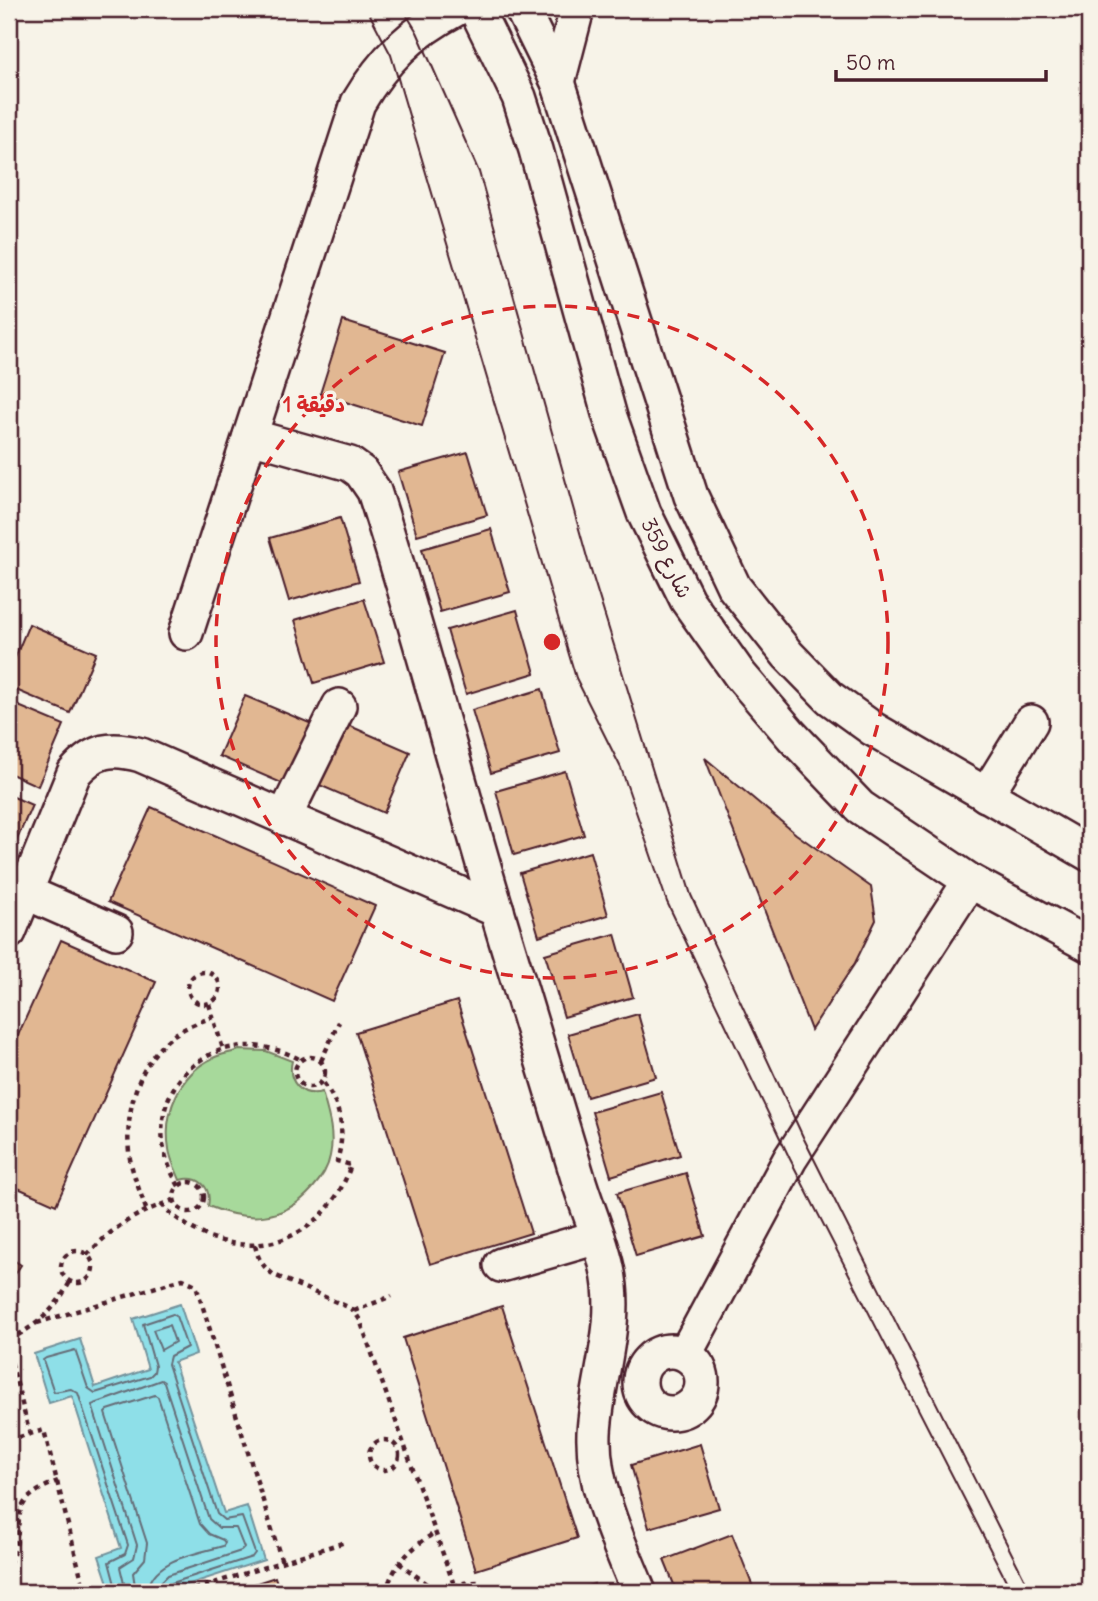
<svg xmlns="http://www.w3.org/2000/svg" width="1098" height="1601" viewBox="0 0 1098 1601" font-family="Delius,'Playpen Sans Arabic',sans-serif">
<style>
.green{fill:#a7d99b;stroke:#787c63;stroke-width:2}
.water{fill:#8edfe8;stroke:#73929c;stroke-width:2}
.lines{fill:none;stroke-linecap:round;stroke-linejoin:round}
.shore{stroke:#656c77;stroke-width:2}
.building{fill:#e1b792;stroke:#4a1f2b;stroke-width:2}
.minor-casing{stroke:#4a1f2b;stroke-width:38}
.path{stroke:#4a1f2b;stroke-width:4.5;stroke-dasharray:5 5;stroke-linecap:butt}
.minor{stroke:#f7f3e8;stroke-width:33}
.tram{stroke:#4a1f2b;stroke-width:2}
.ring{fill:none;stroke:#d62828;stroke-width:3.5;stroke-dasharray:12 9}
.labels{text-anchor:middle;dominant-baseline:central;stroke-width:7;stroke-linejoin:round;paint-order:stroke}
.street-label{font-size:21px;fill:#4a1f2b;stroke:#f7f3e8}
.centre{fill:#d62828;stroke:#f7f3e8;stroke-width:3.5}
.ring-label{font-size:21px;text-anchor:middle;font-weight:bold;fill:#d62828;stroke:#f7f3e8;stroke-width:7;stroke-linejoin:round;paint-order:stroke}
</style>
<rect width="100%" height="100%" fill="#f7f3e8"/>
<filter id="ink" filterUnits="userSpaceOnUse"><feTurbulence type="fractalNoise" baseFrequency=".0143" numOctaves="2"/><feDisplacementMap in="SourceGraphic" scale="14" xChannelSelector="R" yChannelSelector="G"/><feConvolveMatrix kernelMatrix="1 2 1 2 8 2 1 2 1" color-interpolation-filters="sRGB"/></filter>
<g filter="url(#ink)">
<!-- green -->
<path class="green" d="M239,1050l27,1 26,10c-5,20 9,37 30,31 6,21 13,42 8,64 -2,12 -10,24 -18,33 -29,33 -65,33 -104,17 4,-19 -9,-31 -28,-26 -4,-10 -10,-21 -11,-31 -6,-36 10,-75 44,-91 8,-4 18,-5 26,-8z"/>
<!-- water -->
<polygon class="water" points="180,1304 196,1354 174,1362 224,1513 247,1506 264,1560 165,1592 111,1592 99,1556 121,1548 72,1396 49,1403 34,1354 80,1339 95,1387 148,1369 133,1319"/>
<g class="lines">
<!-- shore -->
<g class="shore">
<polygon points="169,1325 175,1342 161,1350 153,1330"/>
<polyline points="117,1592 109,1562 125,1554 128,1545 78,1393 71,1389 54,1392 43,1360 46,1358 75,1350 88,1388 95,1393 150,1376 154,1372 155,1366 143,1324 173,1314 176,1316 187,1347 170,1356 168,1364 217,1514 224,1520 242,1517 255,1553 252,1557 172,1583 168,1587 168,1592"/>
<polyline points="126,1592 120,1567 134,1558 137,1545 92,1405 161,1380 164,1382 209,1519 219,1528 236,1528 244,1548 241,1551 168,1575 161,1582 159,1592"/>
<path d="M136,1592l-3,-19 12,-14 2,-16 -42,-130 3,-3 47,-15 3,2 42,127 9,10 14,6 2,3 -2,3c-26,8 -73,13 -75,46"/>
</g>
</g>
<!-- building -->
<g class="building">
<polygon points="343,321 445,353 422,426 320,394"/>
<polygon points="468,452 487,515 417,535 398,472"/>
<polygon points="340,518 359,581 289,601 270,538"/>
<polygon points="491,529 510,592 440,612 422,549"/>
<polygon points="364,599 384,662 314,683 295,620"/>
<polygon points="517,610 535,673 466,694 447,630"/>
<polygon points="29,624 96,653 70,713 9,687 9,672"/>
<polygon points="542,689 560,753 491,773 472,710"/>
<polygon points="245,696 312,724 286,785 219,756"/>
<polygon points="9,702 64,725 38,786 9,773"/>
<polygon points="343,723 410,752 384,813 317,784"/>
<polygon points="705,758 796,834 871,887 876,920 855,963 811,1030"/>
<polygon points="565,771 584,835 514,855 496,791"/>
<polygon points="9,795 32,805 9,858"/>
<polygon points="151,807 375,906 332,1001 108,902"/>
<polygon points="590,852 608,915 539,936 520,873"/>
<polygon points="615,934 633,997 564,1017 545,954"/>
<polygon points="61,940 156,982 56,1205 9,1184 9,1055"/>
<polygon points="457,1001 531,1233 430,1264 356,1032"/>
<polygon points="638,1014 656,1077 587,1097 568,1034"/>
<polygon points="661,1092 680,1155 611,1176 592,1112"/>
<polygon points="686,1173 705,1236 636,1256 617,1193"/>
<polygon points="9,1257 21,1265 9,1283"/>
<polygon points="502,1306 577,1538 476,1570 403,1338"/>
<polygon points="700,1444 719,1508 649,1528 631,1465"/>
<polygon points="732,1534 755,1592 677,1592 664,1560"/>
<polygon points="275,1577 280,1592 230,1592"/>
<polygon points="594,1584 597,1592 569,1592"/>
</g>
<g class="lines">
<!-- minor casing -->
<g class="minor-casing">
<g id="minor">
<polyline points="476,9 519,97 536,150 610,417 644,513 687,600 740,675 792,736 860,807 970,881 1089,945"/>
<polyline points="522,9 558,82 691,496 734,587 788,655 830,698 873,729 1089,854"/>
<polyline points="558,82 577,9"/>
<path d="M250,436l100,28 11,8 13,19c45,138 81,280 123,420 26,88 53,176 80,264 9,31 23,61 30,93 13,56 -10,109 -13,165 -2,55 25,109 45,159"/>
<path d="M186,633l172,-530c26,-44 53,-70 98,-94"/>
<polyline points="986,795 1031,722"/>
<polyline points="284,818 339,706"/>
<polyline points="25,892 116,932"/>
<path d="M9,932l65,-159c21,-24 37,-26 67,-18l356,155"/>
<polyline points="501,1265 598,1237"/>
<circle cx="671" cy="1382" r="31"/>
<polyline points="685,1354 790,1159 970,881"/>
</g>
</g>
<!-- path -->
<g class="path">
<circle cx="204" cy="988" r="16"/>
<polyline points="209,1004 223,1049"/>
<circle cx="310" cy="1072" r="15"/>
<polyline points="321,1061 339,1022"/>
<circle cx="189" cy="1197" r="15"/>
<path d="M179,1186c-54,-87 32,-175 122,-126"/>
<path d="M161,1204c64,66 160,51 190,-39l-14,-4c9,-30 4,-55 -15,-80"/>
<path d="M146,1209c-6,-18 -15,-38 -17,-57 -4,-41 9,-91 45,-117 11,-8 26,-13 39,-18"/>
<path d="M255,1245c3,14 7,21 19,30l74,32 6,4 6,9 94,265"/>
<circle cx="77" cy="1267" r="16"/>
<path d="M87,1255c27,-29 49,-42 87,-55"/>
<polyline points="354,1311 392,1296"/>
<polyline points="37,1323 176,1281 183,1279 196,1285 282,1562"/>
<path d="M9,1340c31,-17 43,-27 61,-58"/>
<polyline points="9,1353 30,1435"/>
<circle cx="384" cy="1455" r="15"/>
<polyline points="9,1440 44,1430 85,1592"/>
<polyline points="399,1563 438,1592"/>
<path d="M9,1564c21,-43 -9,-60 49,-83"/>
<polyline points="185,1592 345,1542"/>
<path d="M386,1592c7,-28 26,-45 50,-60"/>
<path d="M445,1592c11,-9 21,-10 35,-10"/>
</g>
<!-- minor -->
<use href="#minor" class="minor"/>
<!-- tram -->
<g class="tram">
<polyline points="367,9 391,55 576,678 621,768 667,902 790,1159 1012,1592"/>
<polyline points="403,9 417,32 479,172 588,561 691,895 804,1139 1031,1592"/>
</g>
</g>
</g>
<!-- distance rings -->
<circle class="ring" cx="552" cy="642" r="336"/>
<g class="labels">
<!-- street labels -->
<g class="street-label">
<text transform="translate(667 558) rotate(63)">شارع 359</text>
</g>
</g>
<circle cx="552" cy="642" r="10" class="centre"/>
<g class="ring-label">
<text x="314" y="412">1 دقيقة</text>
</g>
<!-- margin -->
<rect width="1098" height="1601" fill="none" stroke="#f7f3e8" stroke-width="35"/>
<rect x="18" y="18" width="1063" height="1566" fill="none" stroke="#4a1f2b" stroke-width="2.5" filter="url(#ink)"/>
<!-- scale -->
<path d="M836 70v10h210v-10" fill="none" stroke="#4a1f2b" stroke-width="3.5"/>
<text x="846" y="70" font-size="21" fill="#4a1f2b" stroke="#f7f3e8" stroke-width="5" paint-order="stroke">50 m</text>
</svg>
